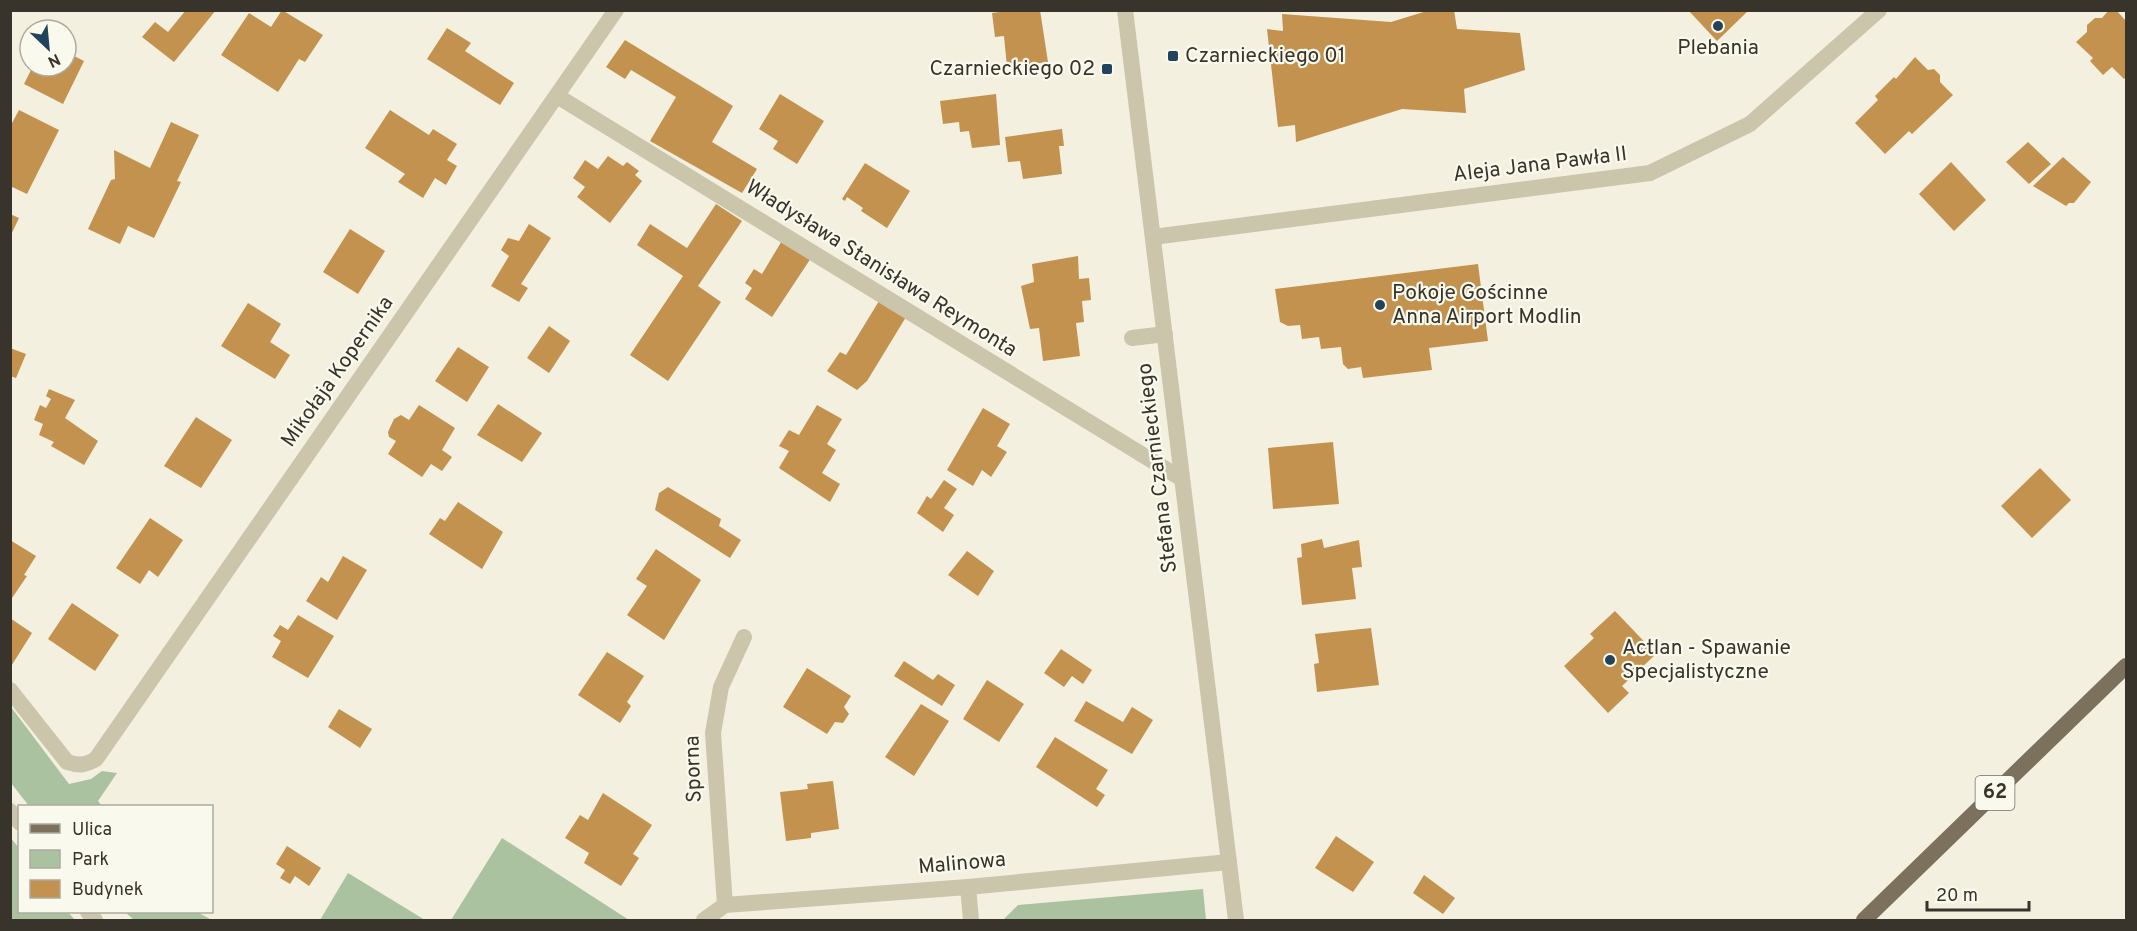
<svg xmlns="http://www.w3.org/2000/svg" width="2137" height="931" viewBox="0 0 2137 931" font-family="Overpass,sans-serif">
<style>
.green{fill:#abc2a0}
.building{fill:#c3924e}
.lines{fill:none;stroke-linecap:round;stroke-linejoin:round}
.service{stroke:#cbc5ac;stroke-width:16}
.minor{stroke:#cbc5ac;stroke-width:16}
.tertiary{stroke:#cbc5ac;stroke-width:16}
.primary{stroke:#7b715c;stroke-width:16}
.poi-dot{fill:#21435b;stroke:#faf9ed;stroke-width:2}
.labels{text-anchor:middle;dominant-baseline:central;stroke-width:4.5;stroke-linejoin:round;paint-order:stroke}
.shield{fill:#faf9ed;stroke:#736f65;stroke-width:1.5}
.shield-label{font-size:20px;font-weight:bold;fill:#39342b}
.poi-label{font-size:21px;fill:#39342b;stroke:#faf9ed;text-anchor:start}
.street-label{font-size:21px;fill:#39342b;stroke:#faf9ed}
</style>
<rect width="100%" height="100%" fill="#f3f0e0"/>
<!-- green -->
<g class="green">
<polygon points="11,707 69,784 91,779 102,771 117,773 98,801 102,806 29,806 11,783"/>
<polygon points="10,837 19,848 20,912 68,912 75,920 11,920"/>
<polygon points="502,838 629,920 451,920"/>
<polygon points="348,873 425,920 320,920"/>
<polygon points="1203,889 1206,920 1003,920 1018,905"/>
<polygon points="125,912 197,912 212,920 134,920"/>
</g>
<!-- building -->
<g class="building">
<polygon points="186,10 216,10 174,62 142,37 155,22 168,32"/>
<polygon points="282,10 323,35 305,62 299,59 278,92 221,55 249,13 271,27"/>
<polygon points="1015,10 1040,10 1048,62 1007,67 1004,36 995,37 992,13"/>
<polygon points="1430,10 1454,10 1457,29 1520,33 1525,70 1464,89 1466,113 1402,109 1296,142 1295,125 1278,127 1267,29 1283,31 1282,14 1391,22"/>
<polygon points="1688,10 1749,10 1717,41"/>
<polygon points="2109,10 2116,10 2126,21 2126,77 2124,79 2112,67 2103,75 2090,61 2093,58 2076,42 2087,32 2087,25 2095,18 2102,18"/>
<polygon points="447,28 471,43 465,51 514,83 500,105 427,59"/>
<polygon points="625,40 733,106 712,142 757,169 742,193 650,141 676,97 631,70 625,79 606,67"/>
<polygon points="66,52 84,61 63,104 24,84 33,66 66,66"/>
<polygon points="1915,57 1928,70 1934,69 1940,75 1940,82 1953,95 1912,134 1909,131 1885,154 1855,123 1878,100 1875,96 1894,77 1896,79"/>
<polygon points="780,94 824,121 797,164 773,149 778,141 759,129"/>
<polygon points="996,94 1000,145 972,148 969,131 960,132 959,122 943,124 940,101"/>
<polygon points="19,110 59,130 27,194 10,186 10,127"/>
<polygon points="390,110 429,135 433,129 457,144 447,160 457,166 446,185 435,178 423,198 398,182 405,174 365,148"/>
<polygon points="171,122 199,135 177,181 181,182 154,238 128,226 120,244 88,229 111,180 115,179 114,150 150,168"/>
<polygon points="1062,129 1064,146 1059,146 1062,174 1023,179 1020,161 1008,162 1005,137"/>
<polygon points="2028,142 2051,164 2029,184 2006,162"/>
<polygon points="608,156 623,166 627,162 639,171 635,175 642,181 610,223 577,197 585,187 573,178 585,160 598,169"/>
<polygon points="2063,157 2091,182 2074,203 2069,203 2066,206 2033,186"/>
<polygon points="1951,162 1986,200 1954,231 1919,194"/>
<polygon points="865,163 910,191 887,228 861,211 863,208 847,197 845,201 842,199"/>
<polygon points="716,204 742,221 698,286 721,302 668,381 630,355 683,276 637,245 650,224 687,248"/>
<polygon points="10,214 19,218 10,237"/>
<polygon points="529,224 551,238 521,284 528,288 519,302 491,286 509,256 501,250 508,238 519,241"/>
<polygon points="350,229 385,251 358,294 323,272"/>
<polygon points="783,239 811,258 772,317 745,299 752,288 745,283 754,269 762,274"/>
<polygon points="1078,256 1079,279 1089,278 1091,300 1082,301 1084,322 1076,323 1080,356 1043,361 1039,328 1030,329 1021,286 1034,282 1032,264"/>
<polygon points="1478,264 1488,341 1429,348 1432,370 1363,378 1361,367 1348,369 1343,364 1341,347 1321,349 1319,337 1302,339 1300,325 1288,326 1280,322 1275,289"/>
<polygon points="879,301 906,317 867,381 857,390 827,371 840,352 846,355"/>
<polygon points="248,303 281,324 270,342 290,355 275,379 221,346"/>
<polygon points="549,326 570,341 549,373 527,358"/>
<polygon points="458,347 489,367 467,402 435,381"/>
<polygon points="10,348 26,354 16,378 10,376"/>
<polygon points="49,389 75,400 65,418 98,441 84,465 51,446 54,442 39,435 43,424 34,420 40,405 46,408 51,399 46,396"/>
<polygon points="498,404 542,433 522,462 477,435"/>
<polygon points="419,405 455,428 442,450 452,457 442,471 431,464 422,477 388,454 396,441 389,437 388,432 394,419 401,415 409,420"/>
<polygon points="817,405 842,419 827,444 836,450 822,473 840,484 830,502 779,468 789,451 779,446 789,430 799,435"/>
<polygon points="983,408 1010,424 997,446 1007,452 991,477 982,470 973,486 947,470"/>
<polygon points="196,417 232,440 201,488 164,466"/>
<polygon points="1333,442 1339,504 1273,509 1268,448"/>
<polygon points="2040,468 2071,500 2032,538 2001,506"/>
<polygon points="944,480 957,489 944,508 954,515 943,532 917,513 927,496 931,499"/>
<polygon points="668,487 721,519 719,526 741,540 730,558 655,510 659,493"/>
<polygon points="458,502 503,532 482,569 429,534 440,518 445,521"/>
<polygon points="150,518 183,540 158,577 149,570 140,584 116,568"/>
<polygon points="1322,539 1324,548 1359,540 1362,567 1352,568 1356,599 1302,605 1297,558 1302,557 1301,544"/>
<polygon points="10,540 36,556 24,575 27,576 10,601"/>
<polygon points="656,549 701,580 664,640 627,615 647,586 636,579"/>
<polygon points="967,551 994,571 978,596 948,575"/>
<polygon points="343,556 367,570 337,620 306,601 321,577 328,582"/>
<polygon points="72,603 119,635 95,671 48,639"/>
<polygon points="1615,611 1656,654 1622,686 1629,693 1608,713 1564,666 1594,638 1590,634"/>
<polygon points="298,615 334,636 308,678 272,657 281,641 273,636 280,625 288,630"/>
<polygon points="10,618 32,633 10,668"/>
<polygon points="1371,628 1379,685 1317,692 1314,664 1319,663 1315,634"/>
<polygon points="1061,649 1092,670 1083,684 1072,676 1064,687 1044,673"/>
<polygon points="607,652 644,676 627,702 631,706 620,723 578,695"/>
<polygon points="904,661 933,680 938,674 955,685 942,706 894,676"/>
<polygon points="807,668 851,696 844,707 849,714 843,723 835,722 827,734 783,707"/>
<polygon points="987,680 1024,704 999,742 963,719"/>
<polygon points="1086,701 1123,722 1132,707 1153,720 1132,754 1074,721"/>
<polygon points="921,704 949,721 914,776 885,757"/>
<polygon points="339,709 372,729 360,748 328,727"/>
<polygon points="1055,737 1108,770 1096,789 1105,795 1097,807 1036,767"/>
<polygon points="833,781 839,829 811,833 811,838 786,841 780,792 808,789 807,784"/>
<polygon points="603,793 652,825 633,854 639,858 621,886 584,863 589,853 565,838 580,815 588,820"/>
<polygon points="1336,836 1374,862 1353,892 1315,868"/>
<polygon points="287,846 321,868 309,886 295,876 290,884 280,878 285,870 276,864"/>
<polygon points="1424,875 1455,898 1443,914 1413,893"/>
</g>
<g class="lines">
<!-- service -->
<polyline class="service" points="1132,338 1165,334"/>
<!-- minor -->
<g class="minor">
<polyline points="557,96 1182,479"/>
<polyline points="1153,237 1650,173 1750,124 1879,10"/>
<path d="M10,690l57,72c12,4 19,3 29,-3l520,-749"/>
<polyline points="10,811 20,823"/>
<polyline points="968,887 971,920"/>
<polyline points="725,905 713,733 721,687 744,637"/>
<polyline points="88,912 95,920"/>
<polyline points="704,920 725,905 968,887 1229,862"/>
</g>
<!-- tertiary -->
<polyline class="tertiary" points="1125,10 1236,920"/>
<!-- primary -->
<polyline class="primary" points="1864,920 2126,666"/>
</g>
<!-- markers -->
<g class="poi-dot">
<circle cx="1718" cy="26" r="6"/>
<rect x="1167" y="50" width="12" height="12" rx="3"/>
<rect x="1101" y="63" width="12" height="12" rx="3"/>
<circle cx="1380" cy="305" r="6"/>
<circle cx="1610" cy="660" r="6"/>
</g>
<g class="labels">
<!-- shield labels -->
<rect class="shield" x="1975.5" y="776" width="39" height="34" rx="4.5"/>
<g class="shield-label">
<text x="1995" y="793">62</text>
</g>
<!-- poi labels -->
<g class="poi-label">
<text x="1718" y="48" text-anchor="middle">Plebania</text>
<text x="1185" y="56">Czarnieckiego 01</text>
<text x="1095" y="69" text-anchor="end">Czarnieckiego 02</text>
<text x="1392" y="293">Pokoje Gościnne<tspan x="1392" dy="24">Anna Airport Modlin</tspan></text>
<text x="1622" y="648">Actlan - Spawanie<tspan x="1622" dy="24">Specjalistyczne</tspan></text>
</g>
<!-- street labels -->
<g class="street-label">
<text transform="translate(1540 165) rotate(-7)">Aleja Jana Pawła II</text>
<text transform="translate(881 269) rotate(32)">Władysława Stanisława Reymonta</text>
<text transform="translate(338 372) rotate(-55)">Mikołaja Kopernika</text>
<text transform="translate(1158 468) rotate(-97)">Stefana Czarnieckiego</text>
<text transform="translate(694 769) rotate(-92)">Sporna</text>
<text transform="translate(962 864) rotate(-5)">Malinowa</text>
</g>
</g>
<!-- border -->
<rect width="2137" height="931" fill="none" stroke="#39342b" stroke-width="24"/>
<!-- legend -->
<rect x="18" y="805" width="195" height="108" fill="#faf9ed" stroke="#adaa9f" stroke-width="1.5"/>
<rect x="30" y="824" width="30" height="9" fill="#7b715c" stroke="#adaa9f" stroke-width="1.5"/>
<text x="72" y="835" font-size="18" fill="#39342b">Ulica</text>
<rect x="30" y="850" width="30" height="18" fill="#abc2a0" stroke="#adaa9f" stroke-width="1.5"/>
<text x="72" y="865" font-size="18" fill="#39342b">Park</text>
<rect x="30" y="880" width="30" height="18" fill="#c3924e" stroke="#adaa9f" stroke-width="1.5"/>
<text x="72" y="895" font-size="18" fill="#39342b">Budynek</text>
<!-- north arrow -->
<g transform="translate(48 48) rotate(154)"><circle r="28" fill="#faf9ed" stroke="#adaa9f" stroke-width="1.5"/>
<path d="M0-4.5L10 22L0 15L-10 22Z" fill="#21435b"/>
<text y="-9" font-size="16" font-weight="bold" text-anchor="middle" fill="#39342b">N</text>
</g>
<!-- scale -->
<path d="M1927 901v9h102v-9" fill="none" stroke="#39342b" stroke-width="3"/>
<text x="1936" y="901" font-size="18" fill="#39342b" stroke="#faf9ed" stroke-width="4.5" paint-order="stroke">20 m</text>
</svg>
